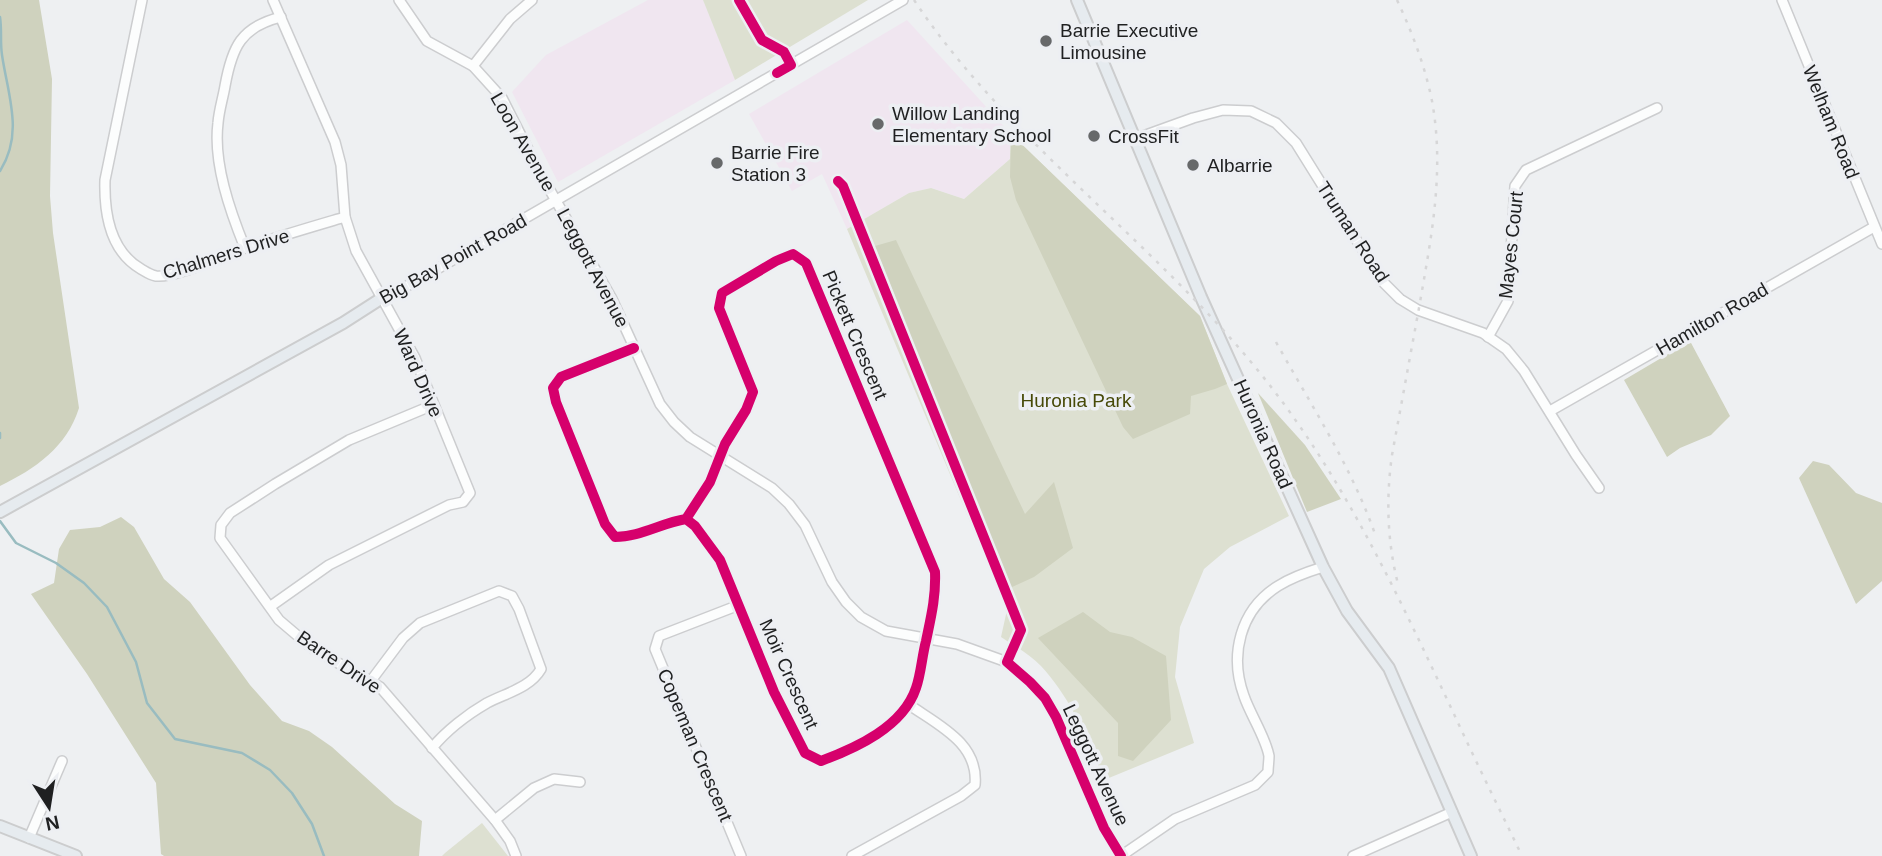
<svg xmlns="http://www.w3.org/2000/svg" width="1882" height="856" viewBox="0 0 1882 856" font-family="Arial,sans-serif">
<style>
.education{fill:#f0e6f0}
.green{fill:#dde0d1}
.forest{fill:#cfd2be}
.lines{fill:none;stroke-linecap:round;stroke-linejoin:round}
.stream{stroke:#99bcc0;stroke-width:2.5}
.minor-casing{stroke:#cccdcf;stroke-width:12}
.major-casing{stroke:#cccdce;stroke-width:14}
.minor{stroke:#fcfdfd;stroke-width:9}
.major{stroke:#e6ebef;stroke-width:10}
.rail{stroke:#d6d6d7;stroke-width:2.5;stroke-dasharray:3.5 7;stroke-linecap:butt}
.cycleway-casing{stroke:#edeff3;stroke-width:15}
.cycleway{stroke:#d6006c;stroke-width:10}
.poi-dot{fill:#67696a;stroke:#edeff3;stroke-width:2.5}
.labels{text-anchor:middle;dominant-baseline:central;stroke-width:7;stroke-linejoin:round;paint-order:stroke}
.poi-label{font-size:19px;fill:#1f2021;stroke:#edeff3;text-anchor:start}
.street-label{font-size:19px;fill:#1f2021;stroke:#edeff3}
.park-label{font-size:19px;fill:#474a08;stroke:#edeff3}
</style>
<rect width="100%" height="100%" fill="#eef0f2"/>
<!-- education -->
<g class="education">
<polygon points="648,0 703,0 735,80 558,182 512,92 546,55"/>
<polygon points="907,20 1011,134 1010,159 964,199 931,188 909,193 847,229 822,174 792,191 749,114"/>
</g>
<!-- green -->
<g class="green">
<polygon points="703,0 868,0 735,80"/>
<path d="M1011,134l189,182 27,68 62,132 -59,31 -26,22 -24,58 -5,50 19,66 -90,37c-17,-42 -32,-80 -63,-114 -11,-12 -27,-20 -40,-29l6,-27 -160,-381 62,-36 22,-5 33,11 46,-40z"/>
<polygon points="482,823 508,856 442,856 445,853"/>
</g>
<!-- forest -->
<g class="forest">
<path d="M0,0h39l13,79 -2,117 3,37 26,175c-12,39 -44,61 -79,78z"/>
<polygon points="1011,134 1200,316 1227,384 1215,389 1191,396 1190,414 1133,439 1123,427 1016,200 1010,177"/>
<polygon points="896,240 1025,514 1054,482 1073,548 1034,577 1010,588 875,246"/>
<polygon points="1690,341 1730,416 1711,435 1680,448 1667,457 1624,380"/>
<polygon points="1258,393 1305,445 1341,499 1307,512"/>
<polygon points="1813,461 1829,465 1856,493 1882,503 1882,581 1856,604 1799,478"/>
<polygon points="121,517 134,527 164,579 190,602 250,685 282,721 309,731 332,747 395,804 422,821 419,856 164,856 161,854 156,783 87,674 31,594 54,583 59,549 70,530 100,527"/>
<polygon points="1083,612 1110,632 1132,637 1166,656 1171,720 1133,761 1118,756 1118,723 1038,638"/>
</g>
<g class="lines">
<!-- stream -->
<g class="stream">
<path d="M0,17c2,13 0,25 2,38 6,41 22,78 -2,116"/>
<polyline points="0,433 0,438"/>
<polyline points="0,521 16,543 56,563 84,583 107,607 136,662 147,703 175,739 242,753 270,770 292,793 312,824 324,856"/>
</g>
<!-- minor casing -->
<g class="minor-casing">
<g id="minor">
<path d="M142,0l-37,180c-1,34 5,71 36,89 5,3 9,6 15,7 21,2 65,-20 86,-27 34,-12 69,-22 103,-32"/>
<polyline points="399,0 427,41 473,66 502,98 539,171 612,299 660,404 674,422 690,437 772,488 789,504 805,525 832,582 846,602 861,617 886,631 957,644 1007,662 1030,682 1045,698 1056,717 1104,828 1121,856"/>
<polyline points="1782,0 1882,244"/>
<polyline points="473,66 510,19 532,0"/>
<polyline points="1135,139 1193,118 1223,110 1251,111 1276,123 1296,143 1382,281 1400,299 1418,310 1483,333 1506,349 1524,371 1576,455 1599,488"/>
<path d="M245,248c-15,-37 -32,-85 -27,-125 1,-13 5,-25 7,-37 7,-39 16,-59 56,-69"/>
<polyline points="382,298 411,284 903,0"/>
<polyline points="1488,337 1508,301 1515,186 1526,170 1657,108"/>
<path d="M634,348l-73,29 -8,11 3,14 49,122 10,13c25,0 46,-14 71,-18l24,-37 15,-38 21,-34 7,-18 -34,-84 3,-15 54,-32 17,-7 13,9 129,309c1,25 -4,45 -9,69 -4,15 -5,33 -10,47 -13,39 -60,60 -95,73l-16,-8 -31,-61 -54,-132 -25,-34 -9,-7"/>
<polyline points="433,405 349,440 275,484 230,513 221,525 220,538 279,620 312,648 380,687 495,820 510,841 516,856"/>
<polyline points="1550,411 1874,227"/>
<polyline points="739,605 659,636 655,649 741,856"/>
<polyline points="271,606 329,565 449,505 463,502 470,493 415,358 356,251 345,217 341,165 335,142 273,0"/>
<path d="M370,682l33,-44 17,-15 79,-32 13,5 7,13 22,60c-11,19 -35,24 -54,34 -19,11 -41,28 -55,45"/>
<polyline points="495,820 534,788 554,779 580,782"/>
<polyline points="29,838 62,761"/>
<path d="M852,856l109,-60 14,-11c4,-42 -37,-60 -67,-81"/>
<path d="M1121,856l54,-37 80,-34 13,-13c0,-5 1,-11 1,-16 -3,-18 -19,-42 -25,-60 -15,-41 -4,-86 34,-110 14,-9 29,-14 45,-19"/>
<polyline points="1353,856 1452,812"/>
</g>
</g>
<!-- major casing -->
<g class="major-casing">
<g id="major">
<polyline points="1077,0 1201,297 1323,567 1347,611 1389,668 1471,856"/>
<polyline points="0,512 343,323 382,298"/>
<polyline points="0,826 76,856"/>
</g>
</g>
<!-- minor -->
<use href="#minor" class="minor"/>
<!-- major -->
<use href="#major" class="major"/>
<!-- rail -->
<g class="rail">
<path d="M914,0c92,138 231,235 337,362 88,105 144,227 202,350 22,48 46,96 69,144"/>
<path d="M1397,0c15,32 28,66 35,101 13,71 -1,137 -13,207 -9,49 -18,98 -27,147 -6,43 -5,86 6,129"/>
<path d="M1276,342c35,63 75,124 99,192"/>
</g>
<!-- cycleway casing -->
<g class="cycleway-casing">
<g id="cycleway">
<polyline points="739,0 762,40 784,52 791,65 777,73"/>
<polyline points="838,181 843,186 1021,630 1007,662 1030,682 1045,698 1056,717 1104,828 1121,856"/>
<path d="M634,348l-73,29 -8,11 3,14 49,122 10,13c25,0 46,-14 71,-18l24,-37 15,-38 21,-34 7,-18 -34,-84 3,-15 54,-32 17,-7 13,9 129,309c1,25 -4,45 -9,69 -4,15 -5,33 -10,47 -13,39 -60,60 -95,73l-16,-8 -31,-61 -54,-132 -25,-34 -9,-7"/>
</g>
</g>
<!-- cycleway -->
<use href="#cycleway" class="cycleway"/>
</g>
<!-- markers -->
<g class="poi-dot">
<circle cx="1046" cy="41" r="7"/>
<circle cx="878" cy="124" r="7"/>
<circle cx="1094" cy="136" r="7"/>
<circle cx="717" cy="163" r="7"/>
<circle cx="1193" cy="165" r="7"/>
</g>
<g class="labels">
<!-- poi labels -->
<g class="poi-label">
<text x="1060" y="30">Barrie Executive<tspan x="1060" dy="22">Limousine</tspan></text>
<text x="892" y="113">Willow Landing<tspan x="892" dy="22">Elementary School</tspan></text>
<text x="1108" y="136">CrossFit</text>
<text x="731" y="152">Barrie Fire<tspan x="731" dy="22">Station 3</tspan></text>
<text x="1207" y="165">Albarrie</text>
</g>
<!-- street labels -->
<g class="street-label">
<text transform="translate(1831 122) rotate(68)">Welham Road</text>
<text transform="translate(523 142) rotate(60)">Loon Avenue</text>
<text transform="translate(1353 232) rotate(57)">Truman Road</text>
<text transform="translate(1511 245) rotate(-84)">Mayes Court</text>
<text transform="translate(226 254) rotate(-17)">Chalmers Drive</text>
<text transform="translate(453 259) rotate(-29)">Big Bay Point Road</text>
<text transform="translate(593 268) rotate(62)">Leggott Avenue</text>
<text transform="translate(1712 319) rotate(-30)">Hamilton Road</text>
<text transform="translate(855 335) rotate(67)">Pickett Crescent</text>
<text transform="translate(418 373) rotate(66)">Ward Drive</text>
<text transform="translate(1263 434) rotate(66)">Huronia Road</text>
<text transform="translate(339 662) rotate(34)">Barre Drive</text>
<text transform="translate(789 674) rotate(66)">Moir Crescent</text>
<text transform="translate(695 745) rotate(67)">Copeman Crescent</text>
<text transform="translate(1096 765) rotate(65)">Leggott Avenue</text>
</g>
<!-- park labels -->
<g class="park-label">
<text x="1076" y="400">Huronia Park</text>
</g>
</g>
<!-- north arrow -->
<g transform="translate(49 807) rotate(168)" stroke="#edeff3" stroke-width="5" paint-order="stroke">
<path d="M0-5L12 26L0 18L-12 26Z" fill="#1f2021"/>
<text y="-10" font-size="19" font-weight="bold" text-anchor="middle" fill="#1f2021">N</text>
</g>
</svg>
